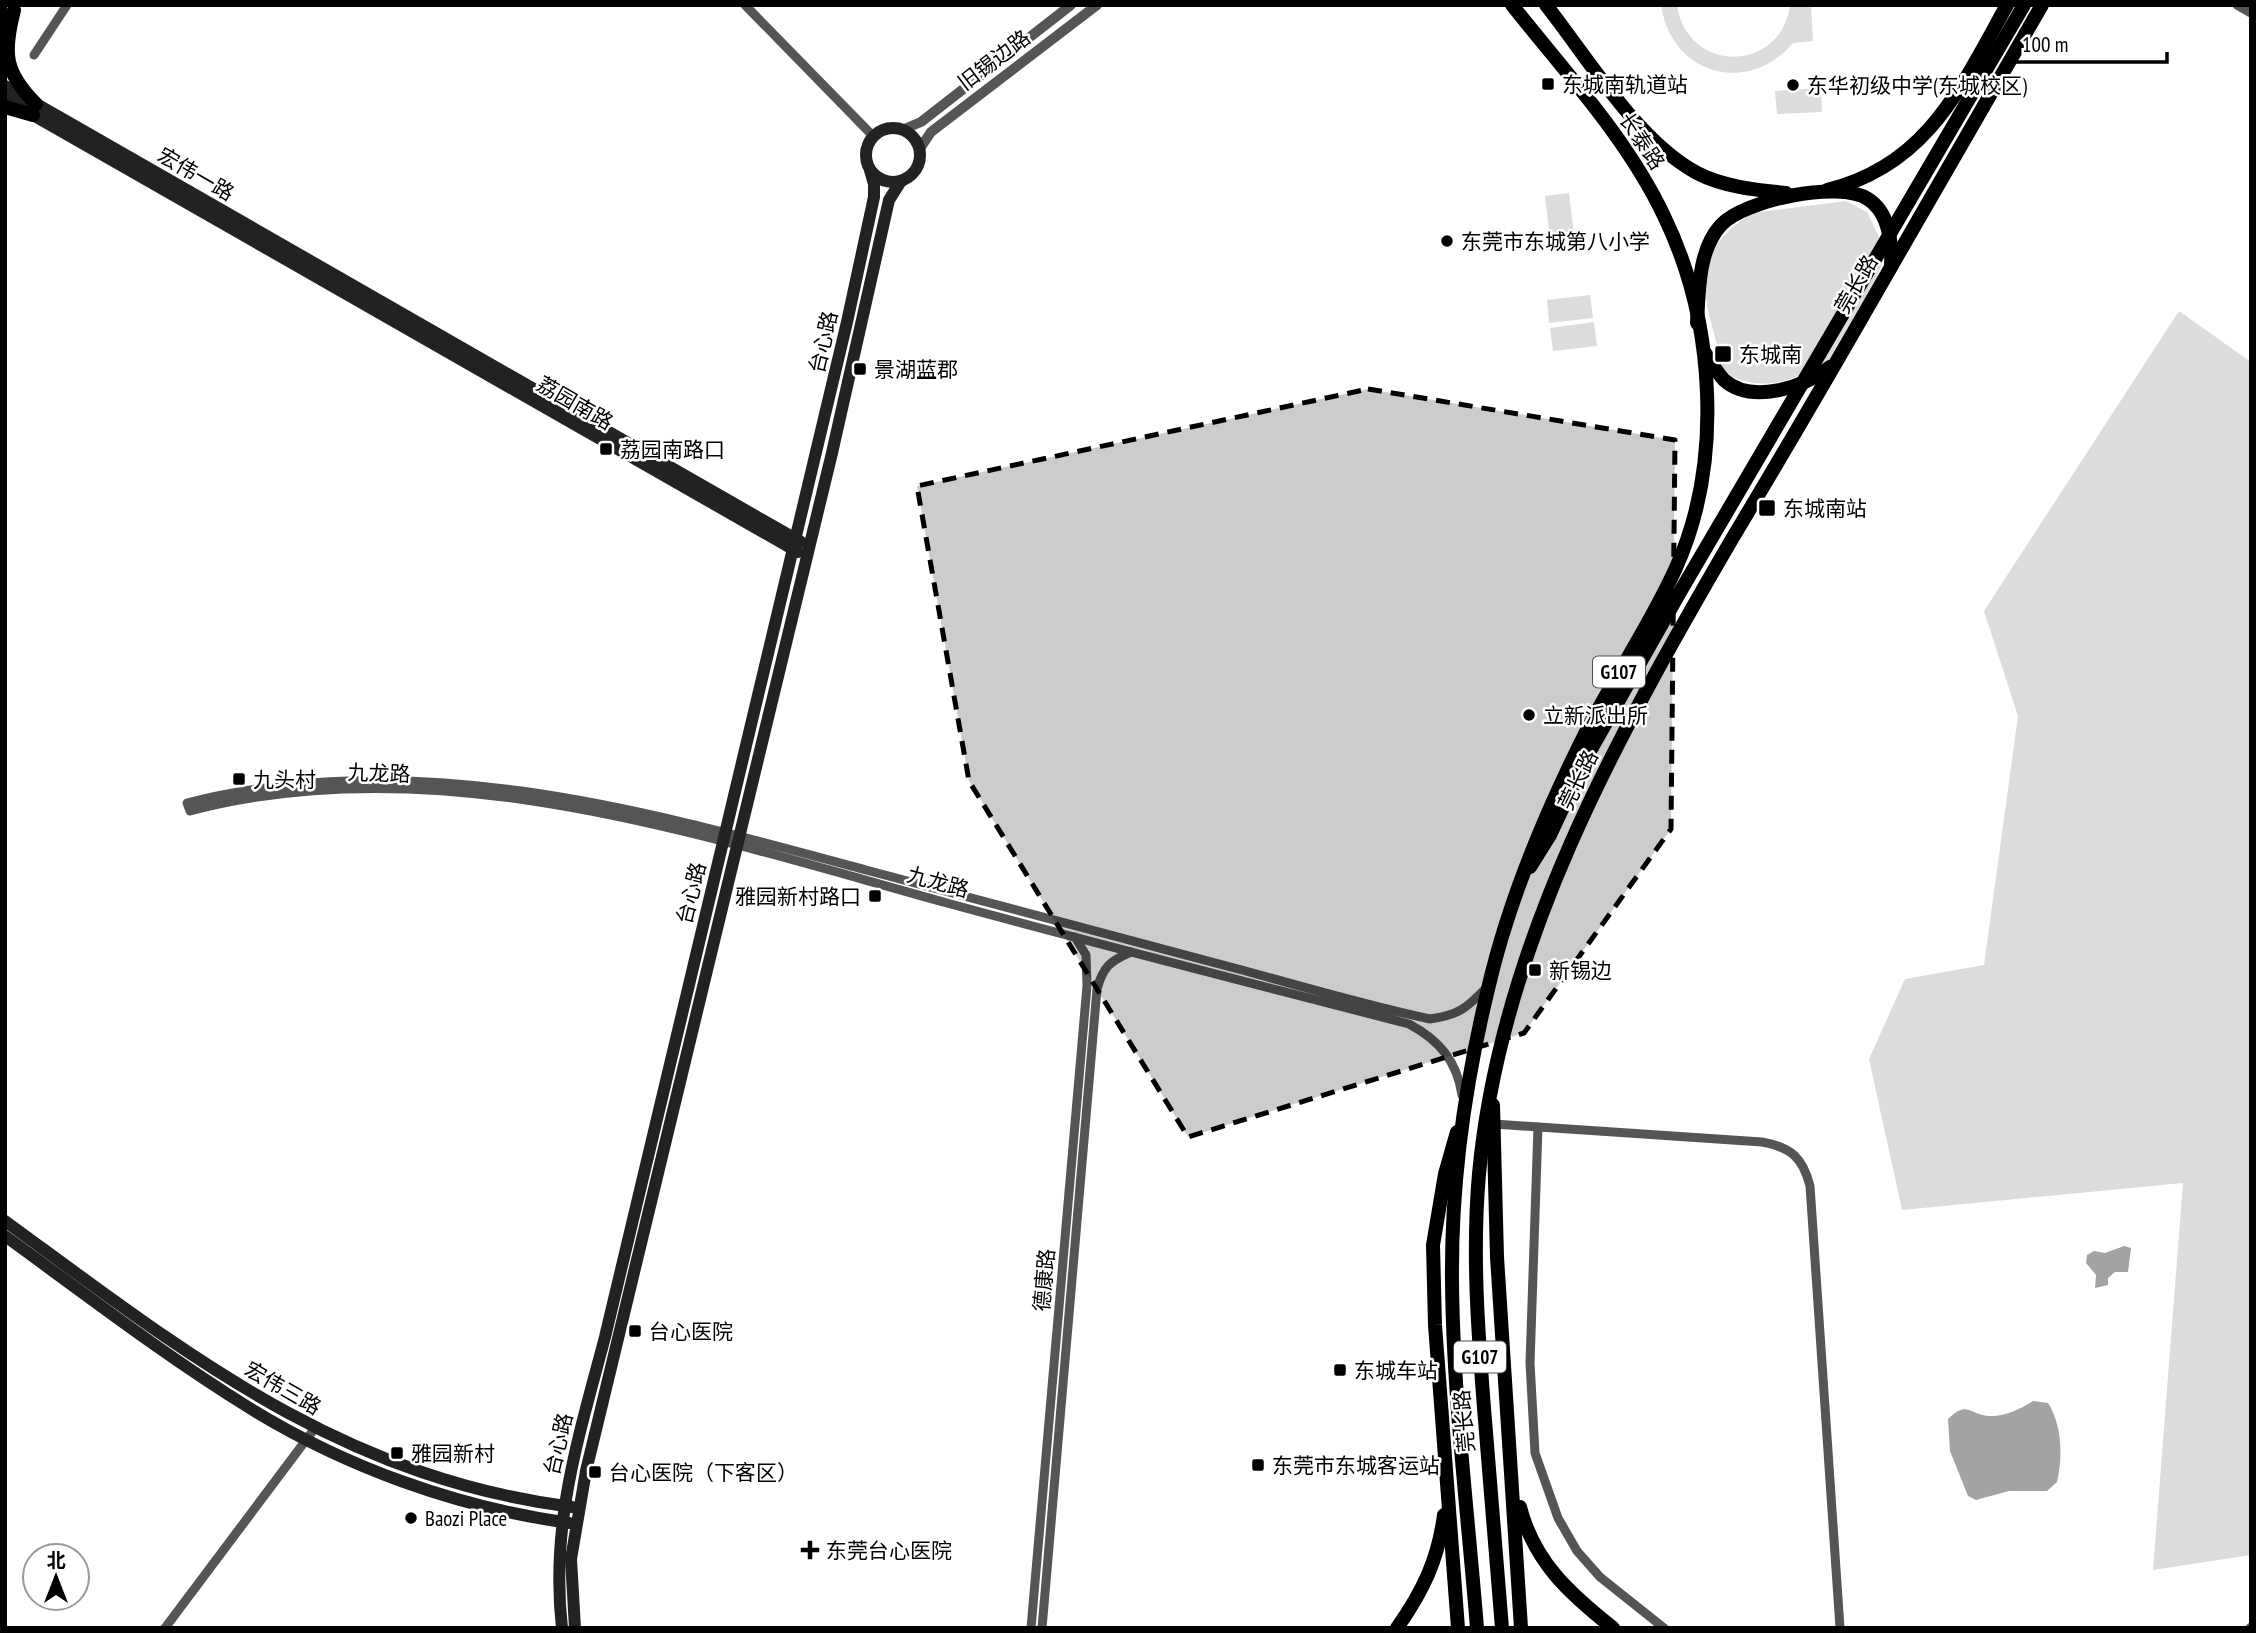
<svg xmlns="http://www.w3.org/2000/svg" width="2256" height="1633" viewBox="0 0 2256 1633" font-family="'PT Sans Narrow','Noto Sans SC',sans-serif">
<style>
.green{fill:#dcdcdc}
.water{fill:#a3a3a3}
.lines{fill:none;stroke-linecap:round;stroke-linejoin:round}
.minor{stroke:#555;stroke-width:9}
.tertiary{stroke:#555;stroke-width:10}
.secondary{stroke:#222;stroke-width:12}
.primary{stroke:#000;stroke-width:14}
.trunk{stroke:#000;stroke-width:14}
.marked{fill:#000;fill-opacity:0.2;stroke:#000;stroke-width:5;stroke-dasharray:14 9;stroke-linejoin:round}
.poi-dot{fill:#000;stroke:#fff;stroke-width:2.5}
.labels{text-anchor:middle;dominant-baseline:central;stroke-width:5;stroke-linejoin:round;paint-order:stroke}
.shield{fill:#fff;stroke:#4c4c4c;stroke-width:2}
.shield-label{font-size:19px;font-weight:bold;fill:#000}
.street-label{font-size:21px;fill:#000;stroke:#fff}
.poi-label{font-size:21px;fill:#000;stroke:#fff;text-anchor:start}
</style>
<rect width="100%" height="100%" fill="#fff"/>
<!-- green -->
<g class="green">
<path d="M1661,5h16c10,69 104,69 113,0h21l2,36 -20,2c-45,53 -122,32 -132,-38z"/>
<polygon points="1821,88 1822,112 1777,114 1775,91"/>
<polygon points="1569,193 1574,235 1550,238 1545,196"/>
<path d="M1846,201l21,11 19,39c-5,21 -38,92 -52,107 -4,4 -14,7 -19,10 -32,17 -58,22 -91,5l-17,-67 -3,-27 9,-32 22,-22 18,-12z"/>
<polygon points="1590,295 1593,318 1549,323 1547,300"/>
<polygon points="2179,311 2251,362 2251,1555 2153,1570 2183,1183 1902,1210 1869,1059 1905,979 1984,965 2018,716 1984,611"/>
<polygon points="1594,322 1597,346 1553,351 1550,328"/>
</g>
<!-- water -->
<g class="water">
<polygon points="2124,1246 2131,1248 2128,1272 2115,1272 2108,1278 2108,1285 2095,1288 2096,1275 2086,1263 2087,1255 2094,1251 2105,1253"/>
<path d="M2033,1401l15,2c14,22 15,53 9,79l-10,9h-38l-33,9 -8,-4 -18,-45 -2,-32c19,-19 21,-5 41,-3 15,1 32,-7 44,-15z"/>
</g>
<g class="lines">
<!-- minor -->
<g class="minor">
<polyline points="745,5 873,136"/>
<polyline points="2237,5 2251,13"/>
<polyline points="34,55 67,5"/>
<path d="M1462,1095c-5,-34 -23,-55 -53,-71 -154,-40 -308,-79 -462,-121 -240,-66 -508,-158 -757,-92l-3,-8c230,-58 458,7 679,67 124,34 248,67 372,99 63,17 127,36 192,50 28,-4 36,-10 56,-31"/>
<path d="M1494,1124l268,18c29,5 41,16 48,44l30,442"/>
<polyline points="1538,1127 1530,1363 1535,1453 1558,1518 1577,1551 1600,1577 1664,1628"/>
<polyline points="165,1628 315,1428"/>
<polyline points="1031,1628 1087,986 1086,955 1075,937"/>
<path d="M1042,1628l55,-639c6,-22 13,-28 34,-37"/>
<polyline points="2250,1628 2251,1627"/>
</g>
<!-- tertiary -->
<g class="tertiary">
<polyline points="902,130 921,122 1071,5"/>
<polyline points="919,150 931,132 1097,5"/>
</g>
<!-- secondary -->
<g class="secondary">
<polyline points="5,86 801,542"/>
<polyline points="5,99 798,552"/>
<circle cx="893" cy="155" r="27"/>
<path d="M5,1221c182,133 335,256 567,286"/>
<path d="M5,1236c80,58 159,119 243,171 97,60 208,100 321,116"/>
<path d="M562,1628c-12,-104 17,-192 43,-291l242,-1015 27,-125v-13l-4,-14"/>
<polyline points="575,1628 571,1559 586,1471 832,453 889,200 901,181"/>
</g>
<!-- primary -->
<g class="primary">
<path d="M14,10c-11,43 -10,62 22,94"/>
<polyline points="5,107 33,115"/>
<path d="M1827,190c100,-24 134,-103 180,-185"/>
<polyline points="1891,267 2042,5"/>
<polyline points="1530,867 1550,835 1586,758 1680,592 2024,5"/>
<polyline points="1493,1105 1497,1257 1521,1628"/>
<polyline points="1457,1132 1445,1174 1433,1245 1435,1325 1458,1628"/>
<path d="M1520,1507c14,55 50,87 93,121"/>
<path d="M1397,1628c26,-37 41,-68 47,-113"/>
</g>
<!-- trunk -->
<g class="trunk">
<path d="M1546,5c42,53 91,136 151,168 27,14 60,17 89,20"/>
<path d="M1705,353c6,8 12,20 19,27 28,25 80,7 106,-13"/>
<path d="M1477,1628c-9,-113 -24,-234 -25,-347 -1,-98 13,-197 36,-292 21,-91 57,-176 99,-259 28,-54 63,-105 88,-160 49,-107 40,-249 -11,-354 -37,-78 -99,-144 -152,-211"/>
<path d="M1502,1628c-6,-73 -12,-146 -18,-220 -6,-77 -12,-156 -5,-234 21,-230 139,-439 253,-635 54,-90 107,-181 159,-272 1,-24 -1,-54 -23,-68 -29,-19 -124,1 -147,26 -23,25 -22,66 -24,98"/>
</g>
</g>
<!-- marked area -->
<path class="marked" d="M1368,389l307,51 -4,389 -147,204 -336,104 -219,-356 -52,-295z"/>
<!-- markers -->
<g class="poi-dot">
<rect x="1541" y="77" width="14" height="14" rx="3.5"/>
<circle cx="1793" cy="85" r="7"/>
<circle cx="1447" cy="241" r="7"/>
<rect x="1714" y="345" width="18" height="18" rx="3.5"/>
<rect x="853" y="362" width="14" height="14" rx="3.5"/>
<rect x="599" y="442" width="14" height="14" rx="3.5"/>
<rect x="1758" y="499" width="18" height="18" rx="3.5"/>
<circle cx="1529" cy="715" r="7"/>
<rect x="232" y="772" width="14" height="14" rx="3.5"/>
<rect x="868" y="889" width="14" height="14" rx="3.5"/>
<rect x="1528" y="963" width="14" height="14" rx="3.5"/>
<rect x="628" y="1324" width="14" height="14" rx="3.5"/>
<rect x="1333" y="1363" width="14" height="14" rx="3.5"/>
<rect x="390" y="1446" width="14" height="14" rx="3.5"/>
<rect x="1251" y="1458" width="14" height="14" rx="3.5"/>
<rect x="588" y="1465" width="14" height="14" rx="3.5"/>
<circle cx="411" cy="1518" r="7"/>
<path d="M806.5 1539.5h7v7h7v7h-7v7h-7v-7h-7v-7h7z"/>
</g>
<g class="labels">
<!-- shield labels -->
<g class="shield">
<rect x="1593" y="656.5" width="52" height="31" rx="5"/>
<rect x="1454" y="1341.5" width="52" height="31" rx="5"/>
</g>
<g class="shield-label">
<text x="1619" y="672">G107</text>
<text x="1480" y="1357">G107</text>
</g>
<!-- street labels -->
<g class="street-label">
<text transform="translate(994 60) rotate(-37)">旧锡边路</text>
<text transform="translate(1642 141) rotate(56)">长泰路</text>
<text transform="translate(196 174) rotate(30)">宏伟一路</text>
<text transform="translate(1856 284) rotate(-60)">莞长路</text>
<text transform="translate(823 342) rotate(-77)">台心路</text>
<text transform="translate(575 403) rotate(30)">荔园南路</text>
<text transform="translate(379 773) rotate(2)">九龙路</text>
<text transform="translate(1578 780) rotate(-64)">莞长路</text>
<text transform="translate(938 882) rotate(15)">九龙路</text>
<text transform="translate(691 893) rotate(-76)">台心路</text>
<text transform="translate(1044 1280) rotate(-85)">德康路</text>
<text transform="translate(283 1388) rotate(30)">宏伟三路</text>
<text transform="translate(1464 1421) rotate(-95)">莞长路</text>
<text transform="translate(558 1444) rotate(-77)">台心路</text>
</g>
<!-- poi labels -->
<g class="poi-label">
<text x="1562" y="84">东城南轨道站</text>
<text x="1807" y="85">东华初级中学(东城校区)</text>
<text x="1461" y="241">东莞市东城第八小学</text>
<text x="1739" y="354">东城南</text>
<text x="874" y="369">景湖蓝郡</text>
<text x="620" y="449">荔园南路口</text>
<text x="1783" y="508">东城南站</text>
<text x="1543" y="715">立新派出所</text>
<text x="253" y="779">九头村</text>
<text x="861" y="896" text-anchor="end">雅园新村路口</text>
<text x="1549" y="970">新锡边</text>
<text x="649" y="1331">台心医院</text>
<text x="1354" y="1370">东城车站</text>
<text x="411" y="1453">雅园新村</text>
<text x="1272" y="1465">东莞市东城客运站</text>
<text x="609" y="1472">台心医院（下客区）</text>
<text x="425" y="1518">Baozi Place</text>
<text x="826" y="1550">东莞台心医院</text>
</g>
</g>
<!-- border -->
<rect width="2256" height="1633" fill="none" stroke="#000000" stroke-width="14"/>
<!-- north arrow -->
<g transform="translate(56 1577)"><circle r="33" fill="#ffffff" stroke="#999999" stroke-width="2"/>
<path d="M0-5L12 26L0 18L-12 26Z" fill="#000000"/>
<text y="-10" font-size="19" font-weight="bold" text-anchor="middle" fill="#000000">北</text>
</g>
<!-- scale -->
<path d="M2011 52v10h156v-10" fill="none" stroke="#000000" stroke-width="3.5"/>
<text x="2022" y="52" font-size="21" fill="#000000" stroke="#ffffff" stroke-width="5" paint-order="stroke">100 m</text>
</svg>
